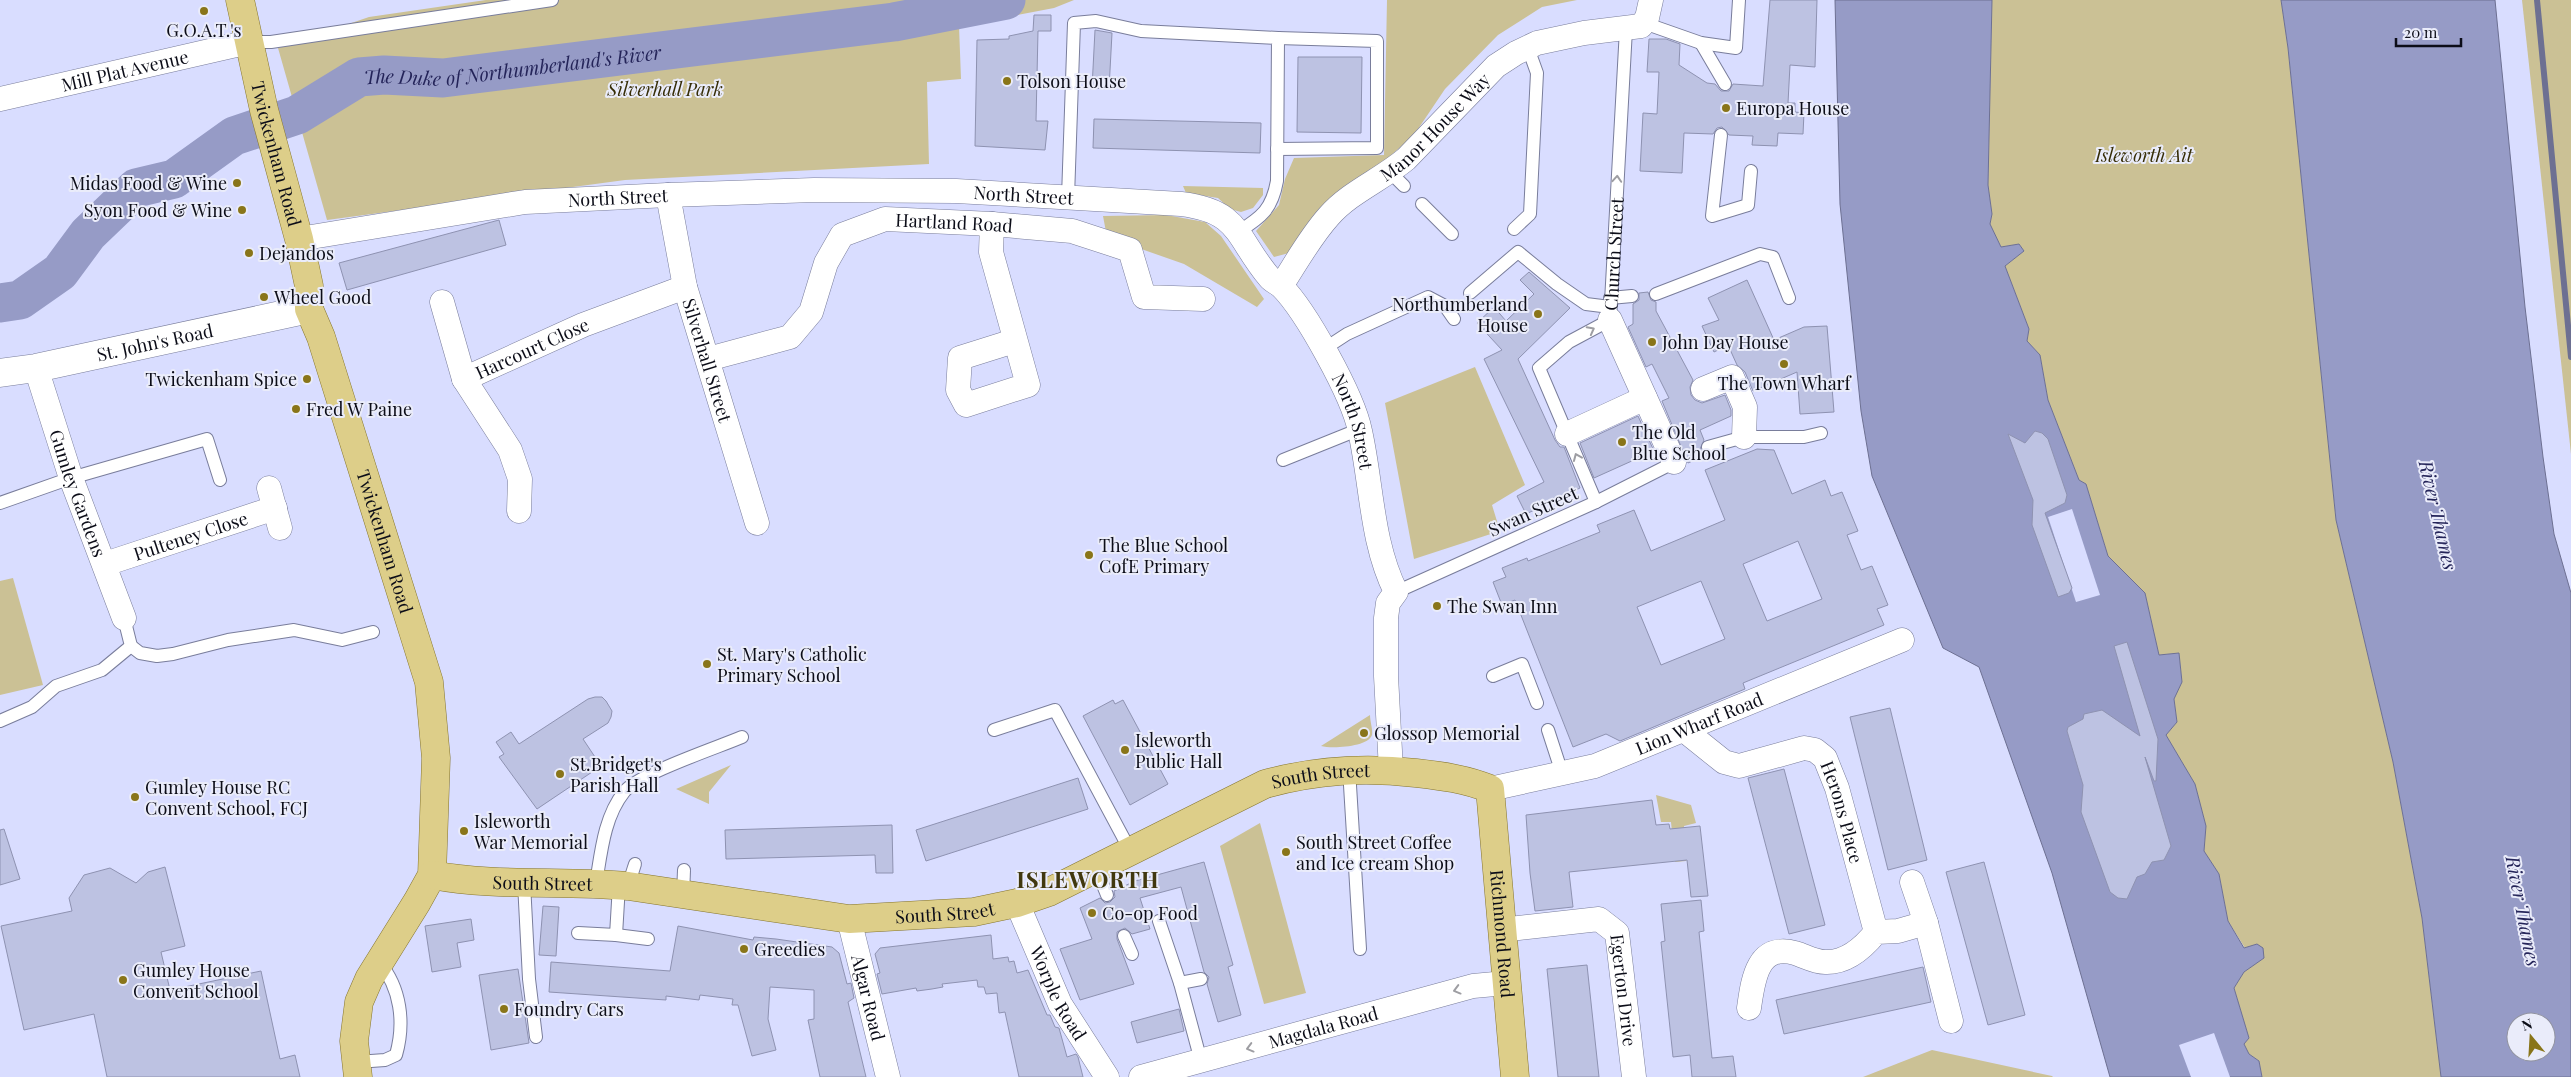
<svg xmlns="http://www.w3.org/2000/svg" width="2571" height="1077" viewBox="0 0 2571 1077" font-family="'Playfair Display',serif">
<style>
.green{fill:#cbc195}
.water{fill:#969bc6;stroke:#6d7092;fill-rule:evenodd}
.pier{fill:#d9ddff}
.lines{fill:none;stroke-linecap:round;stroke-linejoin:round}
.stream{stroke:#6d7092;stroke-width:6}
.river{stroke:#969bc6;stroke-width:39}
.building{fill:#bdc2e2;stroke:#8e92b1;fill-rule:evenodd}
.lane-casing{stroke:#797d9b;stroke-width:14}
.street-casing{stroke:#797d9b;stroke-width:25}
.secondary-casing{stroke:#797d9b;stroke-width:29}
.primary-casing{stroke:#85752e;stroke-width:29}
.lane{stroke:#fff;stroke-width:12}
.street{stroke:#fff;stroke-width:24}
.secondary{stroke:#fff;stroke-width:28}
.primary{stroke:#ddce89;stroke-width:28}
.oneway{stroke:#9e9ea3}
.poi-dot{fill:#897519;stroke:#eaecfa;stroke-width:2}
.labels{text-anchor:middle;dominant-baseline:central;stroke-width:4;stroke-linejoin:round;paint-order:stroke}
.poi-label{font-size:18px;fill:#0c0d18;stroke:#eaecfa;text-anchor:start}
.street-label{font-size:18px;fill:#0c0d18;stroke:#eaecfa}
.park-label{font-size:18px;font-style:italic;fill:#362d07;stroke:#eaecfa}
.water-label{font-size:19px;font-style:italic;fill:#242459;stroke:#eaecfa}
.district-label{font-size:22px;font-weight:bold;letter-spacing:1px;fill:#41380e;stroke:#eaecfa}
</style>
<rect width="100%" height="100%" fill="#d9ddff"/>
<!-- green -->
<g class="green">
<polygon points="486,0 1074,0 1054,8 959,26 961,79 927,82 929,164 625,180 327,220 278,48 369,17"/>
<polygon points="1387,0 1577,0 1542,7 1498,35 1445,89 1414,135 1379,166 1335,194 1314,216 1289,253 1274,257 1256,231 1279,205 1285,179 1294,158 1384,155"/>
<polygon points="1992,0 2281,0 2288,48 2336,520 2393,762 2422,918 2441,1077 2262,1077 2259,1061 2249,1054 2244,1044 2249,1038 2234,988 2244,972 2264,958 2257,944 2245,948 2228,921 2219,874 2204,851 2206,826 2195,784 2166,735 2177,722 2174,699 2182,681 2179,653 2159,655 2145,593 2108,556 2086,484 2079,480 2048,400 2040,355 2027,341 2029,329 2005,266 2024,251 2019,244 2001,247 1990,224 1992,214 1988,185"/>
<polygon points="2522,0 2571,0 2571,454"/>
<polygon points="1183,186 1263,188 1263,195 1253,208 1241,212 1230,209 1218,198 1186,193"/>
<polygon points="1166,215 1205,222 1221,236 1264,299 1257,307 1184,264 1107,237 1103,216"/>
<polygon points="1475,367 1525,485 1492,505 1500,531 1414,559 1385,403"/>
<polygon points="13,578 43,685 0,695 0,581"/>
<path d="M1370,715c0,6 3,15 2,20 -4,12 -40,14 -51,11z"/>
<polygon points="731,765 709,792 709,804 676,789"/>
<polygon points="1656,795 1691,805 1696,823 1684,826 1686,861 1675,862 1671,822 1661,822"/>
<polygon points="1260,823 1306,993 1264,1004 1220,846"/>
<polygon points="1932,1050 2052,1076 2053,1077 1863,1077"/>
</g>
<!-- water -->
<g class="water">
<polygon points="1835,0 1992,0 1988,185 1992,214 1990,224 2001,247 2019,244 2024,251 2005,266 2029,329 2027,341 2040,355 2048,400 2079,480 2086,484 2108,556 2145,593 2159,655 2179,653 2182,682 2174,699 2177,722 2166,735 2195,784 2206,826 2204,851 2219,874 2228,921 2244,948 2257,944 2263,948 2264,958 2244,972 2234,988 2249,1038 2244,1044 2249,1054 2259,1061 2262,1077 2110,1077 2052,873 1979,667 1943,648 1872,476 1861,411 1840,204"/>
<path d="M2281,0h214l30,307 18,150 11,77 17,59v484h-130l-19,-159 -29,-156 -57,-242 -48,-472zM2516,1022h30v30h-30z"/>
</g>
<!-- pier -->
<g class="pier">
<polygon points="2072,509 2100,595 2076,602 2048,517"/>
<polygon points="2214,1033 2230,1077 2191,1077 2179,1045"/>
</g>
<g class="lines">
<!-- stream -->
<polyline class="stream" points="2537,0 2571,357"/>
<!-- river -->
<path class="river" id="s1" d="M0,303l20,-3 40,-28 28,-38 48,-46 38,-9 60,-43 63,-21 62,-38 25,-2 59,3 451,-56 112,-22"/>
</g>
<!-- building -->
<g class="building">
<polygon points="1770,0 1817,0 1815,67 1790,65 1788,103 1795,103 1795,112 1804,113 1803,134 1778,133 1777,146 1752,145 1753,136 1729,135 1722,127 1717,128 1713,134 1684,133 1682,173 1640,171 1643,113 1657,114 1659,72 1647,72 1649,39 1666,39 1680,44 1679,65 1707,83 1715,84 1721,91 1729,91 1733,84 1763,86"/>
<polygon points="1034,15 1051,15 1051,31 1038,31 1036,121 1048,121 1045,150 975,146 977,40 1009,39 1009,36 1033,31"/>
<polygon points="1095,30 1112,33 1109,89 1092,88"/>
<polygon points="1298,57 1362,57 1361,133 1297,132"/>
<polygon points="1094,119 1261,123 1260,153 1093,148"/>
<polygon points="499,220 506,245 347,290 339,263"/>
<polygon points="1529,272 1570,308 1518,359 1555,440 1560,447 1564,447 1580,488 1526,514 1517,496 1544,482 1484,359 1502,350 1477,323 1494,307 1506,321 1534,294 1520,280"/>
<polygon points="1747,280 1774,340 1804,327 1827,326 1834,412 1800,414 1797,372 1753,391 1745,372 1737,365 1728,345 1714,352 1702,326 1719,320 1708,298"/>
<polygon points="1648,292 1651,300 1656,302 1656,311 1693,380 1690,387 1691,395 1695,400 1702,403 1725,395 1731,410 1731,416 1700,430 1704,440 1700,449 1706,455 1688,463 1662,401 1669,398 1652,364 1646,367 1628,327 1633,324 1633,304 1639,300 1639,293"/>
<polygon points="1638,416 1654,451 1594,478 1580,443"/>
<polygon points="2035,431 2042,433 2048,439 2067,495 2065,503 2045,513 2072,588 2069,593 2058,597 2032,525 2033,500 2008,434 2025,443"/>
<path d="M1757,449l17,1 18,44 33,-14 6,16 11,-4 16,39 -11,4 14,35 11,-4 16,39 -11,4 7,16 -141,58 2,6 -125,52 -14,-7 -33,13 -58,-147 -13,5 -9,-23 13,-5 -4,-9 25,-10 1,3 72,-29 -3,-7 37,-15 17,41 74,-31 -20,-50zM1798,541l24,58 -55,22 -24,-57zM1701,581l24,58 -64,26 -24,-58z"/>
<polygon points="2127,642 2158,739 2156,781 2154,781 2145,757 2171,846 2164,860 2152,862 2145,874 2137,877 2127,899 2118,898 2110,892 2081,812 2083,785 2067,731 2068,727 2083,719 2084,714 2102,710 2140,736 2114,646"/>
<polygon points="595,697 602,697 606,701 612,711 611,717 608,723 583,739 601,766 537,809 499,757 504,754 496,742 511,732 519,744 588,699"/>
<polygon points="1113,700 1115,704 1123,700 1168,784 1130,805 1083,716"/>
<polygon points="1890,708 1927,860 1888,870 1850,717"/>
<polygon points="1784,769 1825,925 1789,934 1748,778"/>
<polygon points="1078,778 1088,809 926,861 916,830"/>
<polygon points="1652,800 1656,825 1669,824 1670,829 1700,826 1708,896 1691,897 1687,860 1569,872 1573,907 1535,911 1530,873 1526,815"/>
<polygon points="892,825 893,873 876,873 875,855 726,859 725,830"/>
<polygon points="4,829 20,879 0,885 0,830"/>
<polygon points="1204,862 1233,965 1228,967 1241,1015 1218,1022 1207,984 1209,977 1204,972 1181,887 1140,898 1150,929 1132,934 1125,928 1117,932 1117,939 1134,984 1080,1000 1060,949 1092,939 1080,908 1100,898 1105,903 1110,902 1115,897 1114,891 1135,881"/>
<polygon points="1984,862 2025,1015 1988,1025 1946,872"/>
<polygon points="165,867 185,946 161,952 170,990 261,971 280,1059 295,1055 300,1077 107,1077 94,1014 24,1030 1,926 72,911 69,898 84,875 110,868 136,883 148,872"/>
<polygon points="1701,900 1704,931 1699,932 1712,1058 1733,1056 1736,1077 1692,1077 1690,1055 1673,1057 1661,942 1665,941 1661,904"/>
<polygon points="543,906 559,907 556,956 539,955"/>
<polygon points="471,919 474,940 457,943 461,967 432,972 425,926"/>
<polygon points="678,926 753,940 754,937 776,939 832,947 839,953 847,984 851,983 854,998 848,1002 866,1077 820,1077 808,1020 814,1019 814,990 770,987 768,1019 776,1050 752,1056 738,1005 732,1005 733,999 700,995 699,1000 666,996 666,1000 549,992 551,962 670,971"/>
<polygon points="991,935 993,959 1008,957 1009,962 1014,961 1017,973 1028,970 1047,1015 1050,1015 1055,1027 1059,1028 1067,1057 1076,1054 1078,1057 1083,1077 1019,1077 1005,1012 999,1013 997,993 986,994 984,987 978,987 977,980 942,984 943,987 932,989 917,991 916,988 882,994 877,974 880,973 875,954 880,948"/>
<polygon points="1587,965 1599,1077 1558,1077 1547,969"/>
<polygon points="1923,967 1931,1002 1784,1034 1776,1000"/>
<polygon points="518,969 529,1043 491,1050 479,975"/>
<polygon points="1179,1009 1184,1031 1137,1043 1131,1022"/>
</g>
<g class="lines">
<!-- lane casing -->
<g class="lane-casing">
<g id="lane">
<polyline points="1644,23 1701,43 1736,48 1739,0"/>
<polyline points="249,42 271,42 552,0"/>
<polyline points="1701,43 1725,84"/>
<polyline points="1721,135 1712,216 1748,205 1751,171"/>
<polyline points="1277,149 1377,148 1377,41 1278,38"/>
<polyline points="1390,172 1404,186"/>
<path d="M1068,197l6,-174 22,-2 45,10 137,7 -1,143c-5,28 -15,36 -39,51"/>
<polyline points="1422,204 1452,234"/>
<polyline points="1514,229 1530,214 1537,73 1528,48"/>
<polyline points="1470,293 1518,252 1557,284 1586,304 1610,307"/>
<polyline points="1656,294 1760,254 1773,257 1789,298"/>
<polyline points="1610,298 1632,296"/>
<polyline points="1324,349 1347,334 1428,297 1445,306 1454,319"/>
<polyline points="1708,447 1744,437 1804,437 1821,433"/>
<polyline points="1283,460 1360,429"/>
<path id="s2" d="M1596,502l-57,-134 30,-26 41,-22 16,-291"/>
<polyline points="0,503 71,478 207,439 220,480"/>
<polyline points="1396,592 1596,502 1679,460"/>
<polyline points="131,646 140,653 157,656 173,654 228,640 294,630 342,640 373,632"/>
<polyline points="1493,676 1522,664 1537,703"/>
<polyline points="0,721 32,707 56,686 102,670 131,646 124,618"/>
<polyline points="994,730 1055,710 1131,852"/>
<polyline points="1548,730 1562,773"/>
<polyline points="1349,769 1360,949"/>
<polyline points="1097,870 1107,895"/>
<polyline points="524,883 529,979 536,1037"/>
<path d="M596,883c5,-30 8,-66 28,-91 14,-18 92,-44 118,-55"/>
<polyline points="628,886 635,864"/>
<polyline points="683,895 684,870"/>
<polyline points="1159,921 1180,983 1201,1061"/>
<polyline points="578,933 616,935 619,885"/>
<polyline points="616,935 648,939"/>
<polyline points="1124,936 1132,954"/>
<polyline points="1180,983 1201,979"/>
<path d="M357,1062l28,-2 11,-5c9,-32 5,-67 -17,-93"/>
</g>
</g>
<!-- street casing -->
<g class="street-casing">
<g id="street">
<path id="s3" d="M0,99l249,-57"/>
<path id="s4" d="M668,195l17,92 72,236"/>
<polyline points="992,224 991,252 1028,385 966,405 958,390 960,358 1014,341"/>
<path id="s5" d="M299,239l226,-37 143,-7 146,-5 142,1 225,13c60,7 55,34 88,73 3,4 8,6 12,9 25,25 72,110 79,145 12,54 11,111 36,161l-8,11 -2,15v58l5,94"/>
<path id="s6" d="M1281,286c15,-23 29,-49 48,-70 21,-24 52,-36 77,-57l90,-93 20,-13 21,-10 47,-10 57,-7 6,-8 4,-18"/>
<polyline points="442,302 464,379"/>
<polyline points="1610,320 1674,462"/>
<path id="s7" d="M708,359l82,-22 21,-25 15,-49 16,-28 43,-16 107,5 80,7 58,19 14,47 59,2"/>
<path id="s8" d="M36,368l35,110 53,140"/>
<polyline points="1703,389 1732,377 1745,407 1744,437"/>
<polyline points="1567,434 1645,398"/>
<polyline points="269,488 280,528"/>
<path id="s9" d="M519,511l1,-32 -10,-29 -46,-71 119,-54 102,-38"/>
<path id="s10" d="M105,564l170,-56"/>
<path id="s11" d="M1684,730l40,32 15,4 65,-18 11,2 10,8 12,30 39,144"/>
<path id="s12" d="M1490,789l105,-23 307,-126"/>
<polyline points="1912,882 1926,923 1951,1021"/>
<path id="s13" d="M1017,903l43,101 47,73"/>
<path id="s14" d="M849,919l39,158"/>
<path id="s15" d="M1501,930l98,-11 18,14 17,144"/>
<path d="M1749,1008c4,-28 8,-65 46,-55 10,3 19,9 30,9 21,1 39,-15 51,-30l22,-1 28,-8"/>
<path id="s16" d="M1141,1077l332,-91 33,-3"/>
</g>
</g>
<!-- secondary casing -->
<g class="secondary-casing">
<g id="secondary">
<path id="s17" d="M0,373l36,-5 273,-59"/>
</g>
</g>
<!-- primary casing -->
<g class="primary-casing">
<g id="primary">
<path id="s18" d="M240,0l24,110 35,129 10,47v23l12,28 108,345 7,76 -4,117 -15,27 -48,77 -10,23 -5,39 4,36"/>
<path id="s19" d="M432,875c64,12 130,5 196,11l221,33 125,-7 43,-9 32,-11 216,-108c51,-14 98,-17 151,-11 26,3 50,6 74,16l25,288"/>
</g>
</g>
<!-- lane -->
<use href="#lane" class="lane"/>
<!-- street -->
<use href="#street" class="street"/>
<!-- secondary -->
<use href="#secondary" class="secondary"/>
<!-- primary -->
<use href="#primary" class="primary"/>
</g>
<!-- one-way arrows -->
<defs><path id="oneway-chevron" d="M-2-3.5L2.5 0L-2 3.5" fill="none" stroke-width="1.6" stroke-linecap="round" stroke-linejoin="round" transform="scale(1.25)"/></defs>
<g class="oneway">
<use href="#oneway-chevron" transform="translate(1617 179) rotate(-86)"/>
<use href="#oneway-chevron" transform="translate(1591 330) rotate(-28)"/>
<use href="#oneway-chevron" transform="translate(1577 457) rotate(-113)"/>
<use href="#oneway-chevron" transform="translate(1457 990) rotate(165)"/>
<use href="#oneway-chevron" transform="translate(1250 1048) rotate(165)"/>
</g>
<!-- markers -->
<g class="poi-dot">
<circle cx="204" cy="11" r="5"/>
<circle cx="1007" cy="81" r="5"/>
<circle cx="1726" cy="108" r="5"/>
<circle cx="237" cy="183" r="5"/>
<circle cx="242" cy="210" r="5"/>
<circle cx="249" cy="253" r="5"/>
<circle cx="264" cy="297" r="5"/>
<circle cx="1538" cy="314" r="5"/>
<circle cx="1652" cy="342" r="5"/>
<circle cx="1784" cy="364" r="5"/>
<circle cx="307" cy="379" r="5"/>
<circle cx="296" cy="409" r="5"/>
<circle cx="1622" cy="442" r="5"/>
<circle cx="1089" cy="555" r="5"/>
<circle cx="1437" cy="606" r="5"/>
<circle cx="707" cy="664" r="5"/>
<circle cx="1364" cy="733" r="5"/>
<circle cx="1125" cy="750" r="5"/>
<circle cx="560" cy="774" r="5"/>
<circle cx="135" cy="797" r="5"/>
<circle cx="464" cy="831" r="5"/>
<circle cx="1286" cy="852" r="5"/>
<circle cx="1092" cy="913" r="5"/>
<circle cx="744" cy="949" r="5"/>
<circle cx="123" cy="980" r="5"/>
<circle cx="504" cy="1009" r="5"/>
</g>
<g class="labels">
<!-- poi labels -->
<g class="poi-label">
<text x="204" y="30" text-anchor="middle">G.O.A.T.'s</text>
<text x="1017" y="81">Tolson House</text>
<text x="1736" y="108">Europa House</text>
<text x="227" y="183" text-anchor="end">Midas Food &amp; Wine</text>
<text x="232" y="210" text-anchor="end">Syon Food &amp; Wine</text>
<text x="259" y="253">Dejandos</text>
<text x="274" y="297">Wheel Good</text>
<text x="1528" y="304" text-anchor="end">Northumberland<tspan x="1528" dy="21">House</tspan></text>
<text x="1662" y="342">John Day House</text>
<text x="297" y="379" text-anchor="end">Twickenham Spice</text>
<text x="1784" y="383" text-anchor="middle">The Town Wharf</text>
<text x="306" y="409">Fred W Paine</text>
<text x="1632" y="432">The Old<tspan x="1632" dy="21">Blue School</tspan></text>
<text x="1099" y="545">The Blue School<tspan x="1099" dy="21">CofE Primary</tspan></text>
<text x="1447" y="606">The Swan Inn</text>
<text x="717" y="654">St. Mary's Catholic<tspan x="717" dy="21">Primary School</tspan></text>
<text x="1374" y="733">Glossop Memorial</text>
<text x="1135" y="740">Isleworth<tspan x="1135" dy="21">Public Hall</tspan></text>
<text x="570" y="764">St.Bridget's<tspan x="570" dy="21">Parish Hall</tspan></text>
<text x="145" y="787">Gumley House RC<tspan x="145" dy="21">Convent School, FCJ</tspan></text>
<text x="474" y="821">Isleworth<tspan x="474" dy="21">War Memorial</tspan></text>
<text x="1296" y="842">South Street Coffee<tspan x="1296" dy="21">and Ice cream Shop</tspan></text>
<text x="1102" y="913">Co-op Food</text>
<text x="754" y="949">Greedies</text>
<text x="133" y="970">Gumley House<tspan x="133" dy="21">Convent School</tspan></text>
<text x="514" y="1009">Foundry Cars</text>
</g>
<!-- street labels -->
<g class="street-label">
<text stroke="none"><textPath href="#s3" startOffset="128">Mill Plat Avenue</textPath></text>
<text stroke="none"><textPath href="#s6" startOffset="224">Manor House Way</textPath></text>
<text stroke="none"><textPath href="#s18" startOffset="158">Twickenham Road</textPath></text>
<text stroke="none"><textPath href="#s5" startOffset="728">North Street</textPath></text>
<text stroke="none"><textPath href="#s5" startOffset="322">North Street</textPath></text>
<text stroke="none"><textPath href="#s7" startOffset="316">Hartland Road</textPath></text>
<text stroke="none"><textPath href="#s2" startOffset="298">Church Street</textPath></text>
<text stroke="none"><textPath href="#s17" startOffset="158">St. John's Road</textPath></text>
<text stroke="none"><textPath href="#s9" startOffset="222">Harcourt Close</textPath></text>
<text stroke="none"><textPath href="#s4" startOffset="170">Silverhall Street</textPath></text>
<text stroke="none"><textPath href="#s5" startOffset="1176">North Street</textPath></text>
<text stroke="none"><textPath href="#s8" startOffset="132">Gumley Gardens</textPath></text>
<text transform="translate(1533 511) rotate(-24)">Swan Street</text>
<text stroke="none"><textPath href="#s10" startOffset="90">Pulteney Close</textPath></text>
<text stroke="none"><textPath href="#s18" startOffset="562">Twickenham Road</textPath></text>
<text stroke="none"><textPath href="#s12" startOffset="220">Lion Wharf Road</textPath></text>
<text stroke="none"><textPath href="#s19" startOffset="921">South Street</textPath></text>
<text stroke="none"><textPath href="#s11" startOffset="215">Herons Place</textPath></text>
<text stroke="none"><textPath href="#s19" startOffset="111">South Street</textPath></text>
<text stroke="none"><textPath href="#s19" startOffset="516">South Street</textPath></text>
<text stroke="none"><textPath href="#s19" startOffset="1238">Richmond Road</textPath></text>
<text stroke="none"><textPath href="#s13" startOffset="99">Worple Road</textPath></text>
<text stroke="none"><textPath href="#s15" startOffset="179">Egerton Drive</textPath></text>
<text stroke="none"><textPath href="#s14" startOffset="81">Algar Road</textPath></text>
<text stroke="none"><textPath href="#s16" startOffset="189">Magdala Road</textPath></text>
</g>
<!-- park labels -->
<g class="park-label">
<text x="665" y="89">Silverhall Park</text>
<text x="2144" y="155">Isleworth Ait</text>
</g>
<!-- water labels -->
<g class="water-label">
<text stroke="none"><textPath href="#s1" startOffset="589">The Duke of Northumberland's River</textPath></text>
<text transform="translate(2439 515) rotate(77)">River Thames</text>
<text transform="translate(2524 911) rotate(79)">River Thames</text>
</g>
<!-- district labels -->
<g class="district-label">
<text x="1088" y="879">ISLEWORTH</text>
</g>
</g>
<!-- north arrow -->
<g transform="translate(2531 1037) rotate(342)"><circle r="24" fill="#eaecfa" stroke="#9193a0"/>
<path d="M0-4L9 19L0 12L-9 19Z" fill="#897519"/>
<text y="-8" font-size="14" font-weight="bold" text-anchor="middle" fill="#0c0d18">N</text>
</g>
<!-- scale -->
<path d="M2396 38v8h65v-8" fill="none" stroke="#0c0d18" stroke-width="2.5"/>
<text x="2404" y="38" font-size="15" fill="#0c0d18" stroke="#eaecfa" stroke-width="4" paint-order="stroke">20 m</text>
</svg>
